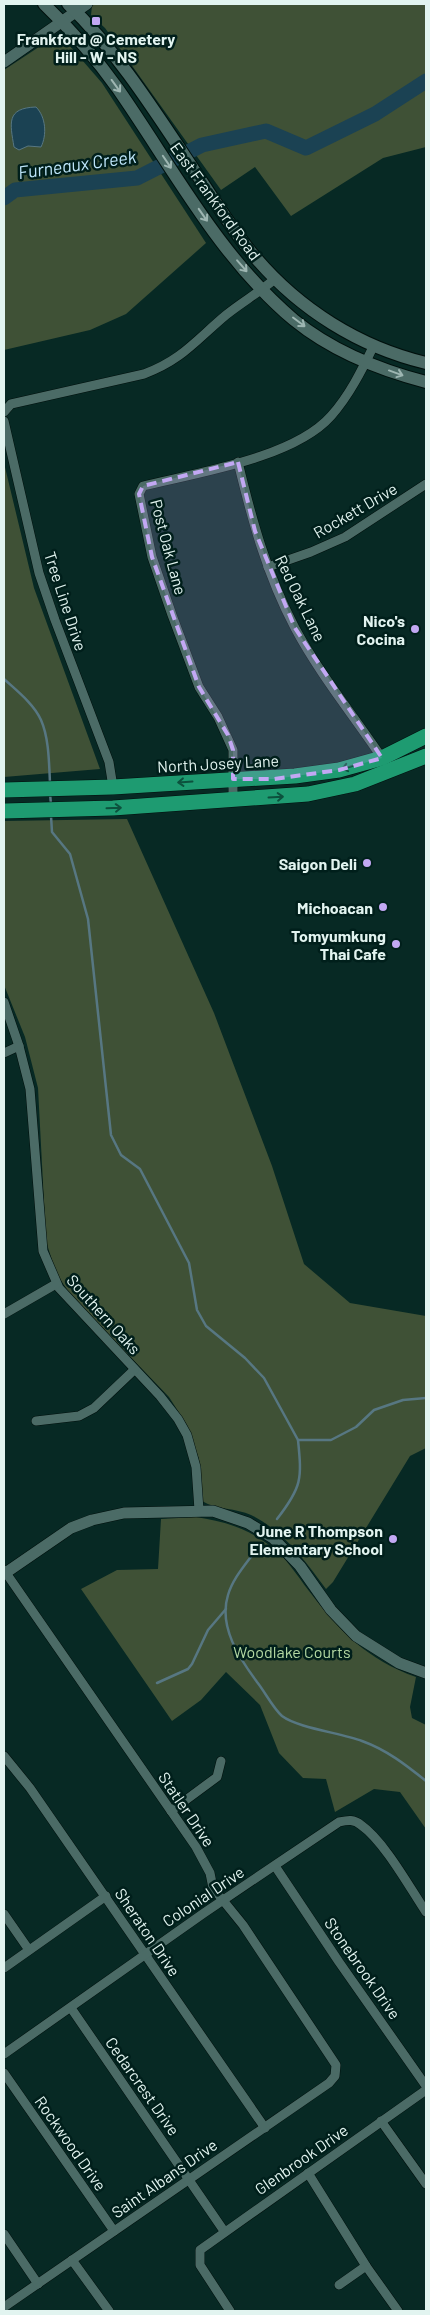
<svg xmlns="http://www.w3.org/2000/svg" width="430" height="2315" viewBox="0 0 430 2315" font-family="Barlow,sans-serif">
<style>
.green{fill:#3f5136}
.water{fill:#1b4253;stroke:#577782}
.lines{fill:none;stroke-linecap:round;stroke-linejoin:round}
.stream{stroke:#577782;stroke-width:2.5}
.river{stroke:#1b4253;stroke-width:15}
.minor-casing{stroke:#00100d;stroke-width:10}
.tertiary-casing{stroke:#00100d;stroke-width:12}
.secondary-casing{stroke:#00100d;stroke-width:14}
.primary-casing{stroke:#00100d;stroke-width:16}
.minor{stroke:#4b6b66;stroke-width:9}
.tertiary{stroke:#4b6b66;stroke-width:11}
.secondary{stroke:#4b6b66;stroke-width:12}
.primary{stroke:#1e9b71;stroke-width:15}
.oneway{stroke:#9eb6b2}
.oneway2{stroke:#0c513d}
.marked{fill:#c2a8f3;fill-opacity:0.2;stroke:#c2a8f3;stroke-width:4;stroke-dasharray:10 6;stroke-linejoin:round}
.poi-dot{fill:#c2a8f3;stroke:#001f1b;stroke-width:2}
.labels{text-anchor:middle;dominant-baseline:central;stroke-width:5;stroke-linejoin:round;paint-order:stroke}
.poi-label{font-size:16px;font-weight:bold;fill:#e2f4f0;stroke:#001f1b;text-anchor:end}
.street-label{font-size:16px;fill:#e2f4f0;stroke:#001f1b}
.park-label{font-size:16px;fill:#b4d9a3;stroke:#001f1b}
.water-label{font-size:18px;font-style:italic;fill:#bee6fa;stroke:#001f1b}
</style>
<rect width="100%" height="100%" fill="#072924"/>
<!-- green -->
<g class="green">
<polygon points="95,4 426,4 426,147 383,158 291,216 255,167 221,190 105,28 91,15 92,6"/>
<polygon points="54,37 69,45 102,83 206,243 126,314 90,330 4,350 4,70"/>
<polygon points="4,463 34,588 100,769 4,777"/>
<path d="M127,819l87,194 58,153 32,98 46,39 76,13v132l-16,8 -77,126 -7,7c-21,-28 -42,-58 -75,-74 -15,-7 -34,-5 -49,-14l-3,-42 -12,-34 -18,-28 -99,-103 -14,-21 -10,-32 -8,-153 -13,-51 -21,-52v-164z"/>
<path d="M196,1517c27,4 51,11 73,28 17,12 27,29 40,46 30,40 59,69 107,86l-6,30 2,11 14,7v104l-26,-37 -26,-3 -39,23 -9,-33 -23,-1 -24,-25 -19,-48 -34,-33 -25,28 -29,21 -91,-132 36,-19 41,-1 3,-50z"/>
</g>
<!-- water -->
<path class="water" d="M36,107c10,10 11,28 5,40l-13,-1 -9,4 -5,-3c-4,-24 -8,-39 22,-40z"/>
<g class="lines">
<!-- stream -->
<g class="stream">
<path d="M4,679c12,11 30,25 37,41 8,18 8,43 9,63"/>
<polyline points="50,793 51,805"/>
<polyline points="51,816 52,832 70,854 88,919 111,1135 121,1155 140,1169 189,1263 197,1310 206,1326 245,1358 264,1378 298,1440 331,1440 356,1427 374,1410 403,1400 426,1398"/>
<path d="M277,1519c25,-32 25,-40 21,-79"/>
<path d="M256,1550c-10,14 -23,28 -28,45 -10,32 12,64 29,87 8,10 16,26 25,34 16,12 59,17 80,25 25,9 44,24 64,40"/>
<polyline points="157,1683 188,1669 192,1664 208,1630 226,1609"/>
</g>
<!-- river -->
<polyline class="river" points="4,198 15,190 137,178 202,145 266,131 306,148 375,114 426,81"/>
<!-- minor casing -->
<g class="minor-casing">
<g id="minor">
<path d="M4,412l7,-8 133,-30c38,-14 52,-34 82,-59 16,-13 34,-23 50,-37"/>
<polyline points="4,421 39,573 55,620 109,762 113,787"/>
<path d="M238,462c14,58 29,113 57,166 24,45 58,87 87,130"/>
<polyline points="268,567 311,552 345,537 426,484"/>
<path d="M233,799v-49l-15,-33 -19,-30 -27,-72 -20,-58 -13,-63 4,-8c53,-13 151,-28 188,-70 18,-20 31,-46 43,-71"/>
<polyline points="4,1002 19,1046 30,1089 43,1251 59,1288 160,1396 178,1419 187,1435 196,1467 199,1510"/>
<polyline points="4,1053 19,1046"/>
<polyline points="4,1314 56,1284"/>
<polyline points="36,1421 79,1416 94,1408 134,1370"/>
<polyline points="4,1570 196,1847 210,1873 213,1888 243,1925 336,2065 335,2076 329,2083 4,2307"/>
<polyline points="4,1756 30,1788 265,2128"/>
<polyline points="171,1811 217,1777 221,1761"/>
<polyline points="275,1866 339,1962 426,2086"/>
<polyline points="4,1914 29,1950"/>
<polyline points="4,1968 106,1896"/>
<polyline points="71,2008 224,2231"/>
<path d="M4,2054l200,-141 135,-91c9,-2 15,-3 22,3 23,16 49,63 65,87"/>
<polyline points="4,2073 114,2231"/>
<polyline points="381,2121 426,2184"/>
<polyline points="308,2173 366,2266 398,2311"/>
<polyline points="4,2234 38,2284"/>
<polyline points="72,2260 109,2311"/>
<polyline points="339,2285 366,2266"/>
<polyline points="230,2311 200,2265 200,2250 426,2090"/>
</g>
</g>
<!-- tertiary casing -->
<g class="tertiary-casing">
<g id="tertiary">
<polyline points="4,62 87,4"/>
<polyline points="4,1574 71,1528 92,1520 124,1513 213,1511 248,1523 273,1538 300,1566 331,1610 356,1636 399,1663 426,1673"/>
</g>
</g>
<!-- secondary casing -->
<g class="secondary-casing">
<g id="secondary">
<path d="M44,4c27,26 52,54 74,85 55,79 101,168 176,231 38,31 86,50 132,62"/>
<path d="M68,4c54,52 94,119 136,181 16,24 32,50 51,72 44,52 104,90 171,106"/>
</g>
</g>
<!-- primary casing -->
<g class="primary-casing">
<g id="primary">
<polyline points="4,790 113,787 295,776 339,770 382,758 426,736"/>
<polyline points="4,811 113,808 308,794 355,784 426,756"/>
</g>
</g>
<!-- minor -->
<use href="#minor" class="minor"/>
<!-- tertiary -->
<use href="#tertiary" class="tertiary"/>
<!-- secondary -->
<use href="#secondary" class="secondary"/>
<!-- primary -->
<use href="#primary" class="primary"/>
</g>
<!-- one-way arrows -->
<defs><path id="oneway-shaft" d="M-6 0H5M1.5-3L5.5 0L1.5 3" fill="none" stroke-width="1.6" stroke-linecap="round" stroke-linejoin="round" transform="scale(1.25)"/></defs>
<g class="oneway">
<use href="#oneway-shaft" transform="translate(116 86) rotate(54)"/>
<use href="#oneway-shaft" transform="translate(167 162) rotate(56)"/>
<use href="#oneway-shaft" transform="translate(203 215) rotate(55)"/>
<use href="#oneway-shaft" transform="translate(242 266) rotate(49)"/>
<use href="#oneway-shaft" transform="translate(299 322) rotate(37)"/>
<use href="#oneway-shaft" transform="translate(396 373) rotate(20)"/>
</g>
<g class="oneway2">
<use href="#oneway-shaft" transform="translate(349 767) rotate(165)"/>
<use href="#oneway-shaft" transform="translate(185 782) rotate(176)"/>
<use href="#oneway-shaft" transform="translate(276 797) rotate(-3)"/>
<use href="#oneway-shaft" transform="translate(114 808) rotate(-2)"/>
</g>
<!-- marked area -->
<path class="marked" d="M238,462l17,69 40,97 87,130 -43,12 -65,9h-41v-29l-5,-15 -29,-48 -47,-130 -13,-63 4,-8z"/>
<!-- markers -->
<g class="poi-dot">
<rect x="91" y="16" width="10" height="10" rx="2.5"/>
<circle cx="415" cy="629" r="5"/>
<circle cx="367" cy="863" r="5"/>
<circle cx="383" cy="907" r="5"/>
<circle cx="396" cy="944" r="5"/>
<circle cx="393" cy="1539" r="5"/>
</g>
<g class="labels">
<!-- poi labels -->
<g class="poi-label">
<text x="96" y="38" text-anchor="middle">Frankford @ Cemetery<tspan x="96" dy="18">Hill - W - NS</tspan></text>
<text x="405" y="620">Nico's<tspan x="405" dy="18">Cocina</tspan></text>
<text x="357" y="863">Saigon Deli</text>
<text x="373" y="907">Michoacan</text>
<text x="386" y="935">Tomyumkung<tspan x="386" dy="18">Thai Cafe</tspan></text>
<text x="383" y="1530">June R Thompson<tspan x="383" dy="18">Elementary School</tspan></text>
</g>
<!-- street labels -->
<g class="street-label">
<text transform="translate(216 201) rotate(54)">East Frankford Road</text>
<text transform="translate(355 510) rotate(-30)">Rockett Drive</text>
<text transform="translate(169 547) rotate(75)">Post Oak Lane</text>
<text transform="translate(301 598) rotate(64)">Red Oak Lane</text>
<text transform="translate(66 601) rotate(72)">Tree Line Drive</text>
<text transform="translate(218 763) rotate(-3)">North Josey Lane</text>
<text transform="translate(104 1314) rotate(48)">Southern Oaks</text>
<text transform="translate(187 1809) rotate(56)">Statler Drive</text>
<text transform="translate(203 1896) rotate(-34)">Colonial Drive</text>
<text transform="translate(148 1932) rotate(56)">Sheraton Drive</text>
<text transform="translate(363 1968) rotate(55)">Stonebrook Drive</text>
<text transform="translate(143 2086) rotate(55)">Cedarcrest Drive</text>
<text transform="translate(71 2143) rotate(55)">Rockwood Drive</text>
<text transform="translate(301 2159) rotate(-35)">Glenbrook Drive</text>
<text transform="translate(164 2178) rotate(-35)">Saint Albans Drive</text>
</g>
<!-- park labels -->
<g class="park-label">
<text x="292" y="1651">Woodlake Courts</text>
</g>
<!-- water labels -->
<g class="water-label">
<text transform="translate(77 164) rotate(-8)">Furneaux Creek</text>
</g>
</g>
<!-- border -->
<rect width="430" height="2315" fill="none" stroke="#e2f4f0" stroke-width="10"/>
</svg>
